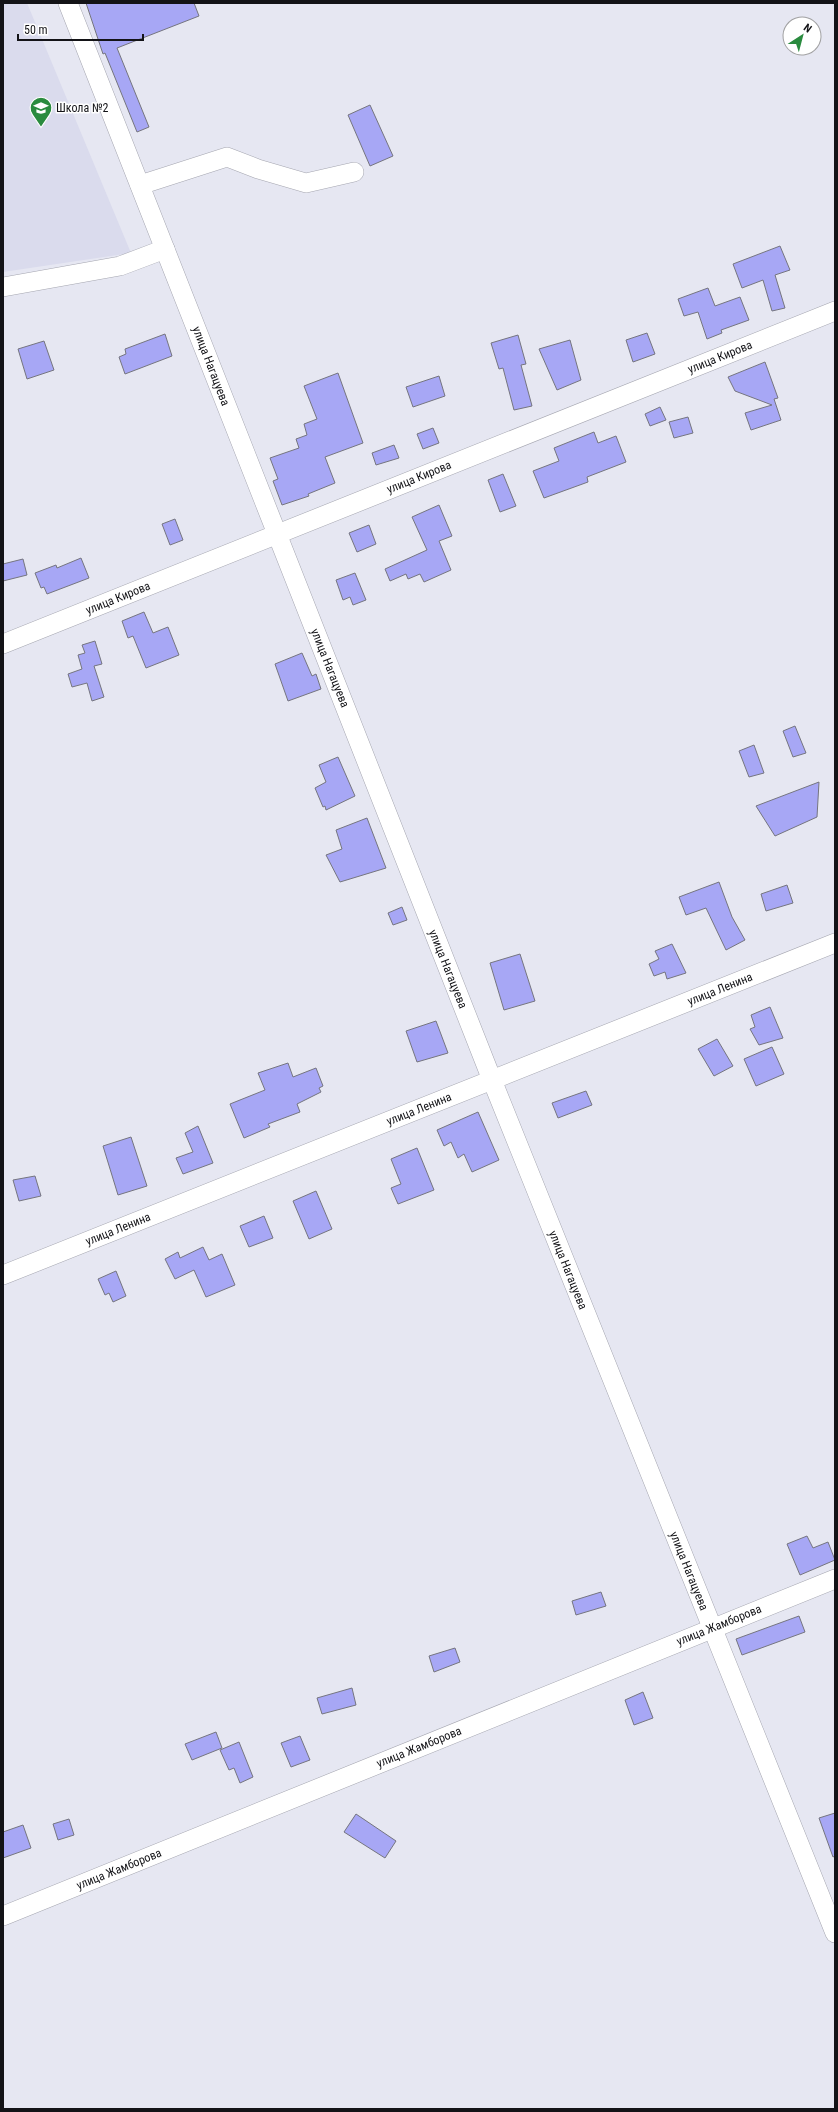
<svg xmlns="http://www.w3.org/2000/svg" width="838" height="2112" viewBox="0 0 838 2112" font-family="'Roboto Condensed',sans-serif">
<style>
.built{fill:#dadbed}
.building{fill:#a7a7f5;stroke:#75757f}
.lines{fill:none;stroke-linecap:round;stroke-linejoin:round}
.minor-casing{stroke:#a5a6b0;stroke-width:20}
.minor{stroke:#fff;stroke-width:19}
.labels{text-anchor:middle;dominant-baseline:central;stroke-width:3;stroke-linejoin:round;paint-order:stroke}
.poi-label{font-size:12px;fill:#131317;stroke:#fff;text-anchor:start}
.street-label{font-size:12px;fill:#131317;stroke:#fff}
</style>
<rect width="100%" height="100%" fill="#e6e7f2"/>
<!-- built -->
<polygon class="built" points="3,3 27,3 131,253 3,272"/>
<!-- building -->
<g class="building">
<polygon points="86,3 194,3 199,16 117,48 149,127 137,132 105,53 103,54"/>
<polygon points="370,105 393,156 370,166 348,115"/>
<polygon points="780,246 790,270 775,275 785,308 772,311 763,280 742,288 733,264"/>
<polygon points="708,288 715,306 740,297 749,320 721,330 722,333 707,339 698,312 684,316 678,299"/>
<polygon points="647,333 655,354 633,362 626,340"/>
<polygon points="165,334 172,356 125,374 119,357 126,354 125,349"/>
<polygon points="518,335 526,364 521,365 532,406 514,410 503,368 499,369 491,343"/>
<polygon points="570,340 581,380 557,390 539,349"/>
<polygon points="44,341 54,370 27,379 18,349"/>
<polygon points="765,362 778,398 774,399 781,420 751,430 745,413 772,405 735,391 728,377"/>
<polygon points="338,373 363,443 325,457 335,483 308,494 309,496 282,505 273,481 278,479 270,458 299,448 296,439 307,435 304,424 317,419 304,386"/>
<polygon points="439,376 445,396 413,407 406,387"/>
<polygon points="660,407 666,420 650,426 645,414"/>
<polygon points="688,417 693,433 674,438 669,422"/>
<polygon points="433,428 439,443 423,449 417,434"/>
<polygon points="594,432 598,443 616,436 626,462 587,477 588,482 544,498 533,471 559,461 554,448"/>
<polygon points="394,445 399,458 376,465 372,453"/>
<polygon points="503,474 516,506 500,512 488,480"/>
<polygon points="439,505 452,536 439,541 451,570 424,582 420,574 408,579 406,574 390,581 385,569 427,550 412,517"/>
<polygon points="175,519 183,540 170,545 162,524"/>
<polygon points="369,525 376,544 357,552 349,533"/>
<polygon points="81,558 89,578 47,594 44,587 41,588 35,573 56,565 57,568"/>
<polygon points="23,559 27,575 3,581 3,564"/>
<polygon points="355,573 366,600 353,605 350,597 343,600 336,580"/>
<polygon points="144,612 153,633 168,627 179,655 146,668 133,636 128,638 122,621"/>
<polygon points="95,641 102,664 94,666 104,697 92,701 87,683 72,687 68,674 82,669 78,655 85,653 82,645"/>
<polygon points="302,653 312,676 316,674 321,689 288,701 275,664"/>
<polygon points="795,726 806,753 793,757 783,731"/>
<polygon points="754,745 764,773 749,777 739,751"/>
<polygon points="338,757 355,796 326,810 325,806 323,807 315,788 326,782 319,765"/>
<polygon points="819,782 817,817 775,836 756,806"/>
<polygon points="367,818 386,868 340,882 326,855 342,849 336,830"/>
<polygon points="719,882 732,917 745,940 726,950 706,908 686,915 679,897"/>
<polygon points="787,885 793,903 766,911 761,894"/>
<polygon points="402,907 407,920 393,925 388,913"/>
<polygon points="672,944 686,973 667,979 665,972 654,976 649,964 659,959 655,951"/>
<polygon points="520,954 535,1001 504,1010 490,963"/>
<polygon points="770,1007 783,1038 759,1045 750,1029 755,1027 751,1015"/>
<polygon points="436,1021 448,1053 417,1062 406,1031"/>
<polygon points="717,1039 733,1066 714,1076 698,1049"/>
<polygon points="772,1047 784,1074 756,1086 744,1059"/>
<polygon points="288,1063 293,1077 316,1068 323,1086 319,1088 321,1092 297,1104 300,1112 268,1124 270,1127 244,1138 230,1104 265,1090 258,1073"/>
<polygon points="586,1091 592,1105 558,1118 552,1103"/>
<polygon points="478,1112 499,1160 472,1172 464,1154 458,1158 451,1142 444,1146 437,1130"/>
<polygon points="198,1126 213,1163 183,1174 176,1158 193,1152 185,1133"/>
<polygon points="131,1137 147,1186 118,1195 103,1146"/>
<polygon points="417,1148 434,1190 398,1204 391,1188 401,1184 391,1159"/>
<polygon points="35,1176 41,1196 19,1201 13,1180"/>
<polygon points="316,1191 332,1229 309,1239 293,1201"/>
<polygon points="264,1216 273,1238 249,1247 240,1226"/>
<polygon points="203,1247 209,1260 222,1254 235,1285 206,1297 194,1270 175,1279 165,1259 178,1252 180,1258"/>
<polygon points="116,1271 126,1296 113,1302 109,1293 105,1295 98,1279"/>
<polygon points="807,1536 813,1548 828,1542 835,1560 800,1575 787,1544"/>
<polygon points="601,1592 606,1606 576,1615 572,1601"/>
<polygon points="799,1616 805,1632 742,1655 736,1639"/>
<polygon points="455,1648 460,1662 434,1672 429,1656"/>
<polygon points="352,1688 356,1705 322,1714 317,1698"/>
<polygon points="643,1692 653,1718 634,1725 625,1700"/>
<polygon points="216,1732 222,1748 192,1760 185,1744"/>
<polygon points="300,1736 310,1760 291,1767 281,1743"/>
<polygon points="239,1742 253,1777 240,1783 234,1768 229,1770 220,1750"/>
<polygon points="835,1813 835,1856 833,1857 819,1818"/>
<polygon points="356,1814 396,1841 385,1858 344,1832"/>
<polygon points="69,1819 74,1835 58,1840 53,1824"/>
<polygon points="23,1825 31,1848 3,1858 3,1832"/>
</g>
<g class="lines">
<!-- minor casing -->
<g class="minor-casing">
<g id="minor">
<polyline points="68,3 492,1080 835,1933"/>
<polyline points="140,185 227,157 258,169 306,183 354,172"/>
<polyline points="3,287 120,266 165,249"/>
<polyline points="3,644 835,311"/>
<polyline points="3,1275 835,943"/>
<polyline points="3,1916 835,1579"/>
</g>
</g>
<!-- minor -->
<use href="#minor" class="minor"/>
</g>
<!-- icons -->
<defs>
<g id="school-pin" transform="scale(1.15)"><path d="M0 17L-7.5 6A9.5 9.5 0 1 1 7.5 6Z" fill="#2a8b3f" stroke="#fff"/><path d="M0-5L7-2L0 1L-7-2ZM-4 1L0 2.5L4 1V4Q0 6-4 4Z" fill="#fff"/></g>
</defs>
<g fill-rule="evenodd">
<use href="#school-pin" x="41" y="108"/>
</g>
<g class="labels">
<!-- poi labels -->
<g class="poi-label">
<text x="56" y="108">Школа №2</text>
</g>
<!-- street labels -->
<g class="street-label">
<text transform="translate(720 357) rotate(-22)">улица Кирова</text>
<text transform="translate(211 366) rotate(69)">улица Нагацуева</text>
<text transform="translate(419 477) rotate(-22)">улица Кирова</text>
<text transform="translate(118 598) rotate(-22)">улица Кирова</text>
<text transform="translate(330 668) rotate(68)">улица Нагацуева</text>
<text transform="translate(448 969) rotate(68)">улица Нагацуева</text>
<text transform="translate(720 989) rotate(-22)">улица Ленина</text>
<text transform="translate(419 1109) rotate(-22)">улица Ленина</text>
<text transform="translate(118 1229) rotate(-22)">улица Ленина</text>
<text transform="translate(568 1270) rotate(68)">улица Нагацуева</text>
<text transform="translate(689 1571) rotate(68)">улица Нагацуева</text>
<text transform="translate(719 1625) rotate(-22)">улица Жамборова</text>
<text transform="translate(419 1747) rotate(-22)">улица Жамборова</text>
<text transform="translate(119 1869) rotate(-22)">улица Жамборова</text>
</g>
</g>
<!-- border -->
<rect width="838" height="2112" fill="none" stroke="#131317" stroke-width="8"/>
<!-- north arrow -->
<g transform="translate(802 36) rotate(36)"><circle r="19" fill="#ffffff" stroke="#a1a1a2"/>
<path d="M0-3L7 15L0 10L-7 15Z" fill="#2a8b3f"/>
<text y="-6" font-size="11" font-weight="bold" text-anchor="middle" fill="#131317">N</text>
</g>
<!-- scale -->
<path d="M18 34v6h125v-6" fill="none" stroke="#131317" stroke-width="2"/>
<text x="24" y="34" font-size="12" fill="#131317" stroke="#ffffff" stroke-width="3" paint-order="stroke">50 m</text>
</svg>
